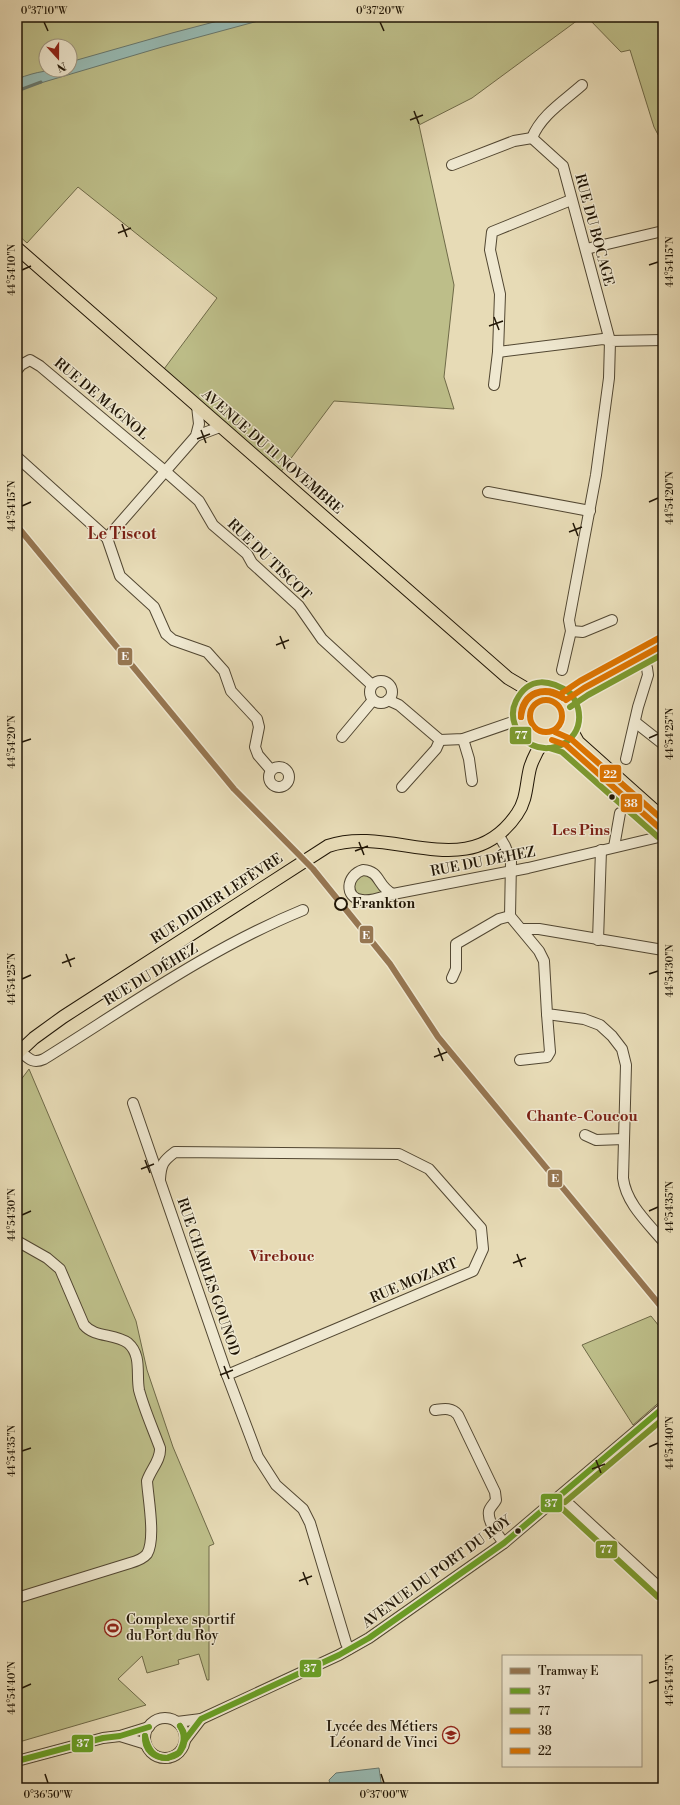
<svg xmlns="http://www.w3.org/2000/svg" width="680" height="1805" viewBox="0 0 680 1805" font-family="'Libre Bodoni',serif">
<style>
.green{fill:#bdbe89;stroke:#6f6a48;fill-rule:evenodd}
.water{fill:#97bab3;stroke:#68786e}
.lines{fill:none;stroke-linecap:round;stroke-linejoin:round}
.stream{stroke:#68786e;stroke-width:3}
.minor-casing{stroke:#524732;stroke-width:12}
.major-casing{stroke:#211606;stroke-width:14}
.minor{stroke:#efe8d0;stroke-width:10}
.major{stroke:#e7dbb6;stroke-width:12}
.bus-1-casing{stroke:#efe8d0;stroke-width:9}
.bus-2-casing{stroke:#efe8d0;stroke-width:9}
.bus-3-casing{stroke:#efe8d0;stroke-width:9}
.bus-4-casing{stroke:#efe8d0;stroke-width:9}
.bus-1{stroke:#69a025;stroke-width:6}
.bus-2{stroke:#7c982e;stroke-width:6}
.bus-3{stroke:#da7302;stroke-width:6}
.bus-4{stroke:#da7301;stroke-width:6}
.tram-1-casing{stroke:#efe8d0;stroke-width:9}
.tram-1{stroke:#967651;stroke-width:6}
.ticks{fill:none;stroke:#211606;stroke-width:1.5}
.bus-dot{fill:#211606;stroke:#efe8d0;stroke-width:1.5}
.stop-dot{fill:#efe8d0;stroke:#211606;stroke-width:2}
.labels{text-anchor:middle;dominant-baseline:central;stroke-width:3;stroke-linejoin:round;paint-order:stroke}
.street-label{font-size:14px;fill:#211606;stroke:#efe8d0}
.stop-label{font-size:14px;font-weight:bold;fill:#211606;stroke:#efe8d0;text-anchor:start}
.poi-label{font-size:14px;fill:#211606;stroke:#efe8d0;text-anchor:start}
.neighbourhood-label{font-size:15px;font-weight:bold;fill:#7a1f14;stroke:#efe8d0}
.quarter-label{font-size:16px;font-weight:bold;fill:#7a1f14;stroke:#efe8d0}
.line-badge{stroke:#efe8d0;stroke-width:1.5}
.badge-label{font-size:11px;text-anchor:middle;font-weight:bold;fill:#fff}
.neatline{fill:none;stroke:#211606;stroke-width:1.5}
.ticks-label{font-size:10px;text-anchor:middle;fill:#211606}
</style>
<rect width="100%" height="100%" fill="#e7dbb6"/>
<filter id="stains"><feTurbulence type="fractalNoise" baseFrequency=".005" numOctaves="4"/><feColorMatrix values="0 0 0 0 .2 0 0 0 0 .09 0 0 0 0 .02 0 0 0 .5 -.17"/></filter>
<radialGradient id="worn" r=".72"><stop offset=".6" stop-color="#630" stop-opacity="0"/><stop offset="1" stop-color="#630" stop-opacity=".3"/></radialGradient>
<!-- green -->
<g class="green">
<path d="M17,17h565l-110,81 -53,27 35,160 -10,92 10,32 -120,-8 -54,72 -116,-104 53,-71 -139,-111 -51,56 -10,-9zM46,46h24v24h-24z"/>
<polygon points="587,17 663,17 663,144 654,127 630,50 621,52"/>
<polygon points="360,875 372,875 383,893 364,898 355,892 354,881"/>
<polygon points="29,1069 136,1321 147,1370 173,1447 214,1544 209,1546 209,1680 207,1680 199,1654 178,1660 179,1664 147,1673 142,1656 118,1679 146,1705 19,1742 17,1737 17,1085"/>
<polygon points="651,1316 663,1331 663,1399 633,1425 582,1345"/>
</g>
<!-- water -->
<g class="water">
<path d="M233,17h40l-111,30 -145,43v-11c21,-8 31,-9 53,-9v-8l102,-29z"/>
<polygon points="379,1768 382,1788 331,1788 329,1780 336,1773"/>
</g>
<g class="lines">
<!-- stream -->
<polyline class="stream" points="17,91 41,82"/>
<!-- minor casing -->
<g class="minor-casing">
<g id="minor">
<path d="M582,85c-18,16 -41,30 -50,53l31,28 47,175"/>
<polyline points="452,165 514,141 532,138"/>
<polyline points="586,249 663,231"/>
<polyline points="498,352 603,339 610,341"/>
<polyline points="17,370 21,365 30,360 40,366 165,471 199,501 213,525 247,554 252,563 299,606 322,639 372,685"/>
<polyline points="494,385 498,352 500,294 490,250 492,232 571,200"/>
<polyline points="196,436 220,427"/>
<polyline points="17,457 107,538 196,436 199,424 197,406"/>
<polyline points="488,492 590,511"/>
<polyline points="107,538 120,576 154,607 166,634 173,640 207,652 224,671 231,691 257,719 259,727 255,747 258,755 271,770"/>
<polyline points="571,631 583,632 612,620"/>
<polyline points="562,670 571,631 569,620 596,475 609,378 610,341 663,340"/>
<circle cx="381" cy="692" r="11"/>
<polyline points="388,700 399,705 440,740 463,739 521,719"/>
<polyline points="566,700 584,688 663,645"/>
<polyline points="635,722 663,744"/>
<polyline points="342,737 373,700"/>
<polyline points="463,739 469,759 472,781"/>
<polyline points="626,759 638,707 648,675 647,668 642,657"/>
<circle cx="279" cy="777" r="10"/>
<polyline points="402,787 436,749 440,740"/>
<path d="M498,834l7,12 6,15 -1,55 29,35 5,10 3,53 37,5 16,6 12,11 10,13 4,16 -3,113c3,25 24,44 40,63"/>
<polyline points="614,847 620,813"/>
<path d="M363,870c18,1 14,17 30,24 -9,2 -21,8 -31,6 -18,-2 -16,-25 1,-30z"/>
<polyline points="393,894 528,868 659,837"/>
<polyline points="522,929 539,929 663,950"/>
<polyline points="598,940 601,850"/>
<polyline points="452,978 456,969 456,944 499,919 510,916"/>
<path d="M20,1051c9,8 13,13 24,8 85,-53 166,-111 259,-149"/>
<polyline points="520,1060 547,1057 550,1052 547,1014"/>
<polyline points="133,1103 227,1375 258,1457 276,1485 303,1509 310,1523 346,1643 349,1649"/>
<polyline points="585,1135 596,1140 624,1139"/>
<path d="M160,1179c1,-15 3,-18 15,-27l224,2 30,15 52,59 2,21 -10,22 -246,104"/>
<path d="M17,1241l30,17 13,11 24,56c11,13 31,8 44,18 14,12 8,31 11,47 5,19 14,39 21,58 1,12 -9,21 -13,33 1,17 9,58 0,73 -4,5 -10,7 -17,9l-113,35"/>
<path d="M435,1410c8,-1 17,-3 23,5l37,77 1,8c-2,4 -6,7 -7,11 -2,11 9,24 15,32"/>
<polyline points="560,1496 663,1591"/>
<circle cx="165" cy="1738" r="20"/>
<polyline points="177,1722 201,1719 339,1655 369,1638 504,1543 663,1408"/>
<polyline points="120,1736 146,1744"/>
<polyline points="185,1740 201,1719"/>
<polyline points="17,1761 103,1738 120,1736 149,1727"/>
</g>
</g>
<!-- major casing -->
<g class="major-casing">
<g id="major">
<polyline points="17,248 508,678 525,688 537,692"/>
<circle cx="546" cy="715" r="25"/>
<polyline points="571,720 573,733 578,742 663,818"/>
<polyline points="552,740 566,745 663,831"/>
<path d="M17,1054l17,-16 29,-21 265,-171c65,-22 140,40 189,-32 10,-14 9,-30 13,-46 3,-10 8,-19 14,-27"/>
</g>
</g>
<!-- minor -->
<use href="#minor" class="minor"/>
<!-- major -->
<use href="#major" class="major"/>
<!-- bus-1 casing -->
<g class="bus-1-casing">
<g id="bus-1">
<path d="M145,1736c3,13 8,22 22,22"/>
<path d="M145,1736c-1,14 9,22 22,22"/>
<polyline points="185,1740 201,1719 339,1655 369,1638 504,1543 663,1408"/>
<path d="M167,1758l12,-5c5,-10 7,-17 1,-27"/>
<path d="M167,1758c16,-2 23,-19 13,-32"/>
<polyline points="17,1761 103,1738 120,1736 149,1727"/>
</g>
</g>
<!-- bus-2 casing -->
<g class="bus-2-casing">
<g id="bus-2">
<path d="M570,693c-19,-13 -41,-18 -54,8 -4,8 -4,16 -1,24 14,40 73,24 63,-17 -1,-4 -3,-7 -5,-11"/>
<polyline points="570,707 588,695 663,654"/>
<polyline points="549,748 562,752 658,837"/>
<polyline points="555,1502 658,1597"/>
<polyline points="565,1502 663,1419"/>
</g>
</g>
<!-- bus-3 casing -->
<g class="bus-3-casing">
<g id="bus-3">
<polyline points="566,700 584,688 663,645"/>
<path d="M521,717c-1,-24 26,-34 42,-19"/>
<path d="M521,717c3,-25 23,-31 42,-19"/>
<polyline points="552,740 566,745 663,831"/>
</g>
</g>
<!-- bus-4 casing -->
<g class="bus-4-casing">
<g id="bus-4">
<polyline points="562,693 580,681 659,638"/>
<circle cx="546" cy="716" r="16"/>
<polyline points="555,732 571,739 663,820"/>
</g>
</g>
<!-- bus-1 -->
<use href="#bus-1" class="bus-1"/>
<!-- bus-2 -->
<use href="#bus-2" class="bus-2"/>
<!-- bus-3 -->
<use href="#bus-3" class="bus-3"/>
<!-- bus-4 -->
<use href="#bus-4" class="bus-4"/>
<!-- tram-1 casing -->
<g class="tram-1-casing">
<polyline id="tram-1" points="17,526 234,789 313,869 390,964 438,1037 663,1309"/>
</g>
<!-- tram-1 -->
<use href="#tram-1" class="tram-1"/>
</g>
<!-- ticks -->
<path class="ticks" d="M44,22l4,9M380,22l4,9M414,111l5,13M410,120l13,-5M122,224l5,13M118,233l13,-5M649,265l9,-3M22,270l9,-4M494,317l5,13M489,326l14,-5M201,430l5,13M197,439l13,-5M649,502l9,-4M22,506l9,-4M573,523l5,13M569,532l13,-5M280,636l5,13M276,645l13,-5M649,738l9,-4M22,742l9,-3M359,842l5,13M355,851l13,-5M66,954l5,13M62,963l13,-5M649,974l9,-3M22,979l9,-4M438,1048l5,13M434,1057l13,-5M145,1160l5,13M141,1169l13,-5M649,1211l9,-4M22,1215l9,-4M517,1254l5,13M513,1263l13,-5M224,1366l5,13M220,1375l13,-5M649,1447l9,-4M22,1451l9,-3M596,1460l5,13M592,1469l13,-5M303,1572l5,13M299,1581l13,-5M649,1683l9,-3M22,1688l9,-4M45,1774l3,9M381,1774l3,9"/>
<!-- icons -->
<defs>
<g id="stadium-ring" transform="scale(0.9)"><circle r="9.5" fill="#efe8d0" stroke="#8f2418" stroke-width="1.5"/><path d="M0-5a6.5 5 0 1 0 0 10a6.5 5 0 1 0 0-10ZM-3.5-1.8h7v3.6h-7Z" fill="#8f2418"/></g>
<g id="school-ring" transform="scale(0.9)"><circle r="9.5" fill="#efe8d0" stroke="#8f2418" stroke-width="1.5"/><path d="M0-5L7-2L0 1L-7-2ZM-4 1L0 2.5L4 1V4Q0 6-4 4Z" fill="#8f2418"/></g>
</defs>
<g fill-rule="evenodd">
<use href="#stadium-ring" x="113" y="1628"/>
<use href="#school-ring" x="451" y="1735"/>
</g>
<!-- markers -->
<g class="bus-dot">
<circle cx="612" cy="797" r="3.5"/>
<circle cx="518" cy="1531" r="3.5"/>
</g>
<circle class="stop-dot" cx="341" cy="904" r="6"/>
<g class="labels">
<!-- street labels -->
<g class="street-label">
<text transform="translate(594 230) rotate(75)">RUE DU BOCAGE</text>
<text transform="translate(101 399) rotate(40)">RUE DE MAGNOL</text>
<text transform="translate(272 452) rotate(41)">AVENUE DU 11 NOVEMBRE</text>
<text transform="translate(269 560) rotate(44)">RUE DU TISCOT</text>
<text transform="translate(483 862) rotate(-11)">RUE DU DÉHEZ</text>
<text transform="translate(217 899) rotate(-33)">RUE DIDIER LEFÈVRE</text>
<text transform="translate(151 975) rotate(-31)">RUE DU DÉHEZ</text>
<text transform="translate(208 1277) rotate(71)">RUE CHARLES GOUNOD</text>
<text transform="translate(414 1281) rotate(-23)">RUE MOZART</text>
<text transform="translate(437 1572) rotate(-36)">AVENUE DU PORT DU ROY</text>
</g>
<!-- stop labels -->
<g class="stop-label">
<text x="352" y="904">Frankton</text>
</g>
<!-- poi labels -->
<g class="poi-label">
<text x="126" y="1620">Complexe sportif<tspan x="126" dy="16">du Port du Roy</tspan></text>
<text x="438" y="1727" text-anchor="end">Lycée des Métiers<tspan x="438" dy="16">Léonard de Vinci</tspan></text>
</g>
<!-- neighbourhood labels -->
<g class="neighbourhood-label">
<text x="581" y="830">Les Pins</text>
<text x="582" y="1116">Chante-Coucou</text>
<text x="282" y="1256">Virebouc</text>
</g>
<!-- quarter labels -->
<g class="quarter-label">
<text x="122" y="534">Le Tiscot</text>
</g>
</g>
<g class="line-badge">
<rect x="117" y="647" width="16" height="19" rx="4" fill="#967651"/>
<rect x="509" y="726" width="23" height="19" rx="4" fill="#7c982e"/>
<rect x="599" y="764" width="23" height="19" rx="4" fill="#da7301"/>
<rect x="620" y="793" width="23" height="20" rx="4" fill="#da7302"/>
<rect x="359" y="925" width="15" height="19" rx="4" fill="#967651"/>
<rect x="547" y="1169" width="16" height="19" rx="4" fill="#967651"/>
<rect x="540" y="1493" width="23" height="20" rx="4" fill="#69a025"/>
<rect x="595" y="1540" width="23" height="19" rx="4" fill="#7c982e"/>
<rect x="299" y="1659" width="23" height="19" rx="4" fill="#69a025"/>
<rect x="71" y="1734" width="23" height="19" rx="4" fill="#69a025"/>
</g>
<g class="badge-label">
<text x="125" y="660">E</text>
<text x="521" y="739">77</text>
<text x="610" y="778">22</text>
<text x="631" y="807">38</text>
<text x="366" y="939">E</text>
<text x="555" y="1182">E</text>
<text x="551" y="1507">37</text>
<text x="606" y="1553">77</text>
<text x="310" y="1672">37</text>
<text x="83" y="1747">37</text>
</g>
<!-- margin -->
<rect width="680" height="1805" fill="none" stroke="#e7dbb6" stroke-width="44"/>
<!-- legend -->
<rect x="502" y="1655" width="140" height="112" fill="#efe8d0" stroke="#9d947f"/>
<rect x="510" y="1668" width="20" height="6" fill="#967651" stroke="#9d947f"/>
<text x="538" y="1675" font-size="12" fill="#211606">Tramway E</text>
<rect x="510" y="1688" width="20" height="6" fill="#69a025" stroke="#9d947f"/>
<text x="538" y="1695" font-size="12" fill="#211606">37</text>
<rect x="510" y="1708" width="20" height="6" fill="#7c982e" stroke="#9d947f"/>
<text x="538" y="1715" font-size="12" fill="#211606">77</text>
<rect x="510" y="1728" width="20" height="6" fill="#da7302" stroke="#9d947f"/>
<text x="538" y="1735" font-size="12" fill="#211606">38</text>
<rect x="510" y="1748" width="20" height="6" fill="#da7301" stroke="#9d947f"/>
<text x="538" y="1755" font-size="12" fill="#211606">22</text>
<!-- north arrow -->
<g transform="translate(58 58) rotate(159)"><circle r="19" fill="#efe8d0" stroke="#9d947f"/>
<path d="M0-3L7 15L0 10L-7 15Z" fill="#8f2418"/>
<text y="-6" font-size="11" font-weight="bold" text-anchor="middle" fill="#211606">N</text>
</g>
<rect x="22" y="22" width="636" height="1761" class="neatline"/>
<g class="ticks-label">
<text x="44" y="14">0°37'10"W</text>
<text x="380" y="14">0°37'20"W</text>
<text transform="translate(669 262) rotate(-90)" y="4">44°54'15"N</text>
<text transform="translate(11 270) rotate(-90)" y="4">44°54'10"N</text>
<text transform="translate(669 498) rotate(-90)" y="4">44°54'20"N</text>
<text transform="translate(11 506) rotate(-90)" y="4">44°54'15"N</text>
<text transform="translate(669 734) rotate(-90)" y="4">44°54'25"N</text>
<text transform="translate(11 742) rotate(-90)" y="4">44°54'20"N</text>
<text transform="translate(669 971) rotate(-90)" y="4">44°54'30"N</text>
<text transform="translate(11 979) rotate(-90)" y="4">44°54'25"N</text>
<text transform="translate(669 1207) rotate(-90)" y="4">44°54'35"N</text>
<text transform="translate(11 1215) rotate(-90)" y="4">44°54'30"N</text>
<text transform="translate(669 1443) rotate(-90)" y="4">44°54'40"N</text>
<text transform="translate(11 1451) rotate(-90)" y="4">44°54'35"N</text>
<text transform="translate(669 1680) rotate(-90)" y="4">44°54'45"N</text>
<text transform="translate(11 1688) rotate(-90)" y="4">44°54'40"N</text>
<text x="48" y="1798">0°36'50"W</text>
<text x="384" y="1798">0°37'00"W</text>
</g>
<rect width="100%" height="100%" filter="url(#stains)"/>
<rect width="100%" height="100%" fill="url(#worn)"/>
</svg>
